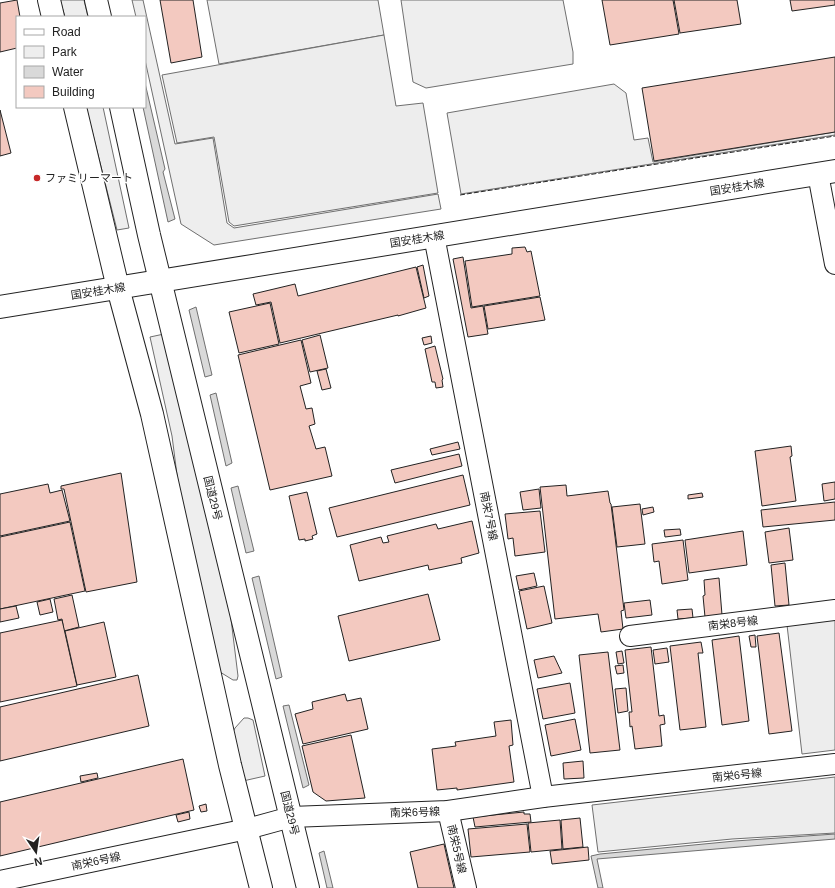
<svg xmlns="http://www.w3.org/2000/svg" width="835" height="888" viewBox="0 0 835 888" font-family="Helvetica,'Noto Sans JP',sans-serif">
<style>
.green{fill:#eee;stroke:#6f6f6f}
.parking{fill:#ededed;stroke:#6f6f6f}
.water{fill:#d9d9d9;stroke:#6f6f6f}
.building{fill:#f3c9c0;stroke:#222}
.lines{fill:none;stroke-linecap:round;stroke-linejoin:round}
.minor-casing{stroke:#222;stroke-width:22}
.major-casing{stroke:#222;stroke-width:24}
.highway-casing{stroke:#222;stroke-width:24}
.minor{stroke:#fff;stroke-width:20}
.major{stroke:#fff;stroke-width:22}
.highway{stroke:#fff;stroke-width:22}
.fence{stroke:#222;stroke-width:1;stroke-dasharray:5 2;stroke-linecap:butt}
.poi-dot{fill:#c62828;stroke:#fff;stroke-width:1.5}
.labels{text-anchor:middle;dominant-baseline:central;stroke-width:3;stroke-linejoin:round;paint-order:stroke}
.poi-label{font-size:11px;fill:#222;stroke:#fff;text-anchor:start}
.street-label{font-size:11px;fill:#222;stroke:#fff}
</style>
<rect width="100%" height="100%" fill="#fff"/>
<!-- green -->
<g class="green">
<polygon points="60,0 84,0 88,17 65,17"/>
<polygon points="132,0 143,0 175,144 213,138 227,223 234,228 438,194 441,209 214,245 181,224 145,60 145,17 136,17"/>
<polygon points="207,0 378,0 384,35 219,64"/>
<polygon points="401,0 563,0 573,52 573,64 426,88 413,82"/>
<polygon points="614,84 626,93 634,140 648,138 653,162 835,132 835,135 461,194 447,113"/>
<polygon points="86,107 103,107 129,228 117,230"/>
<polygon points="164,334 230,611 238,676 237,680 233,680 220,672 181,506 172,436 150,337"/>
<polygon points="244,718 248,718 253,720 265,776 243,781 232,734 235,728"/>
</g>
<!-- parking -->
<g class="parking">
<polygon points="384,35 396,106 423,103 438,193 234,226 229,222 214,137 177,143 162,75"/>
<polygon points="835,619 835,750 802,754 787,625"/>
<polygon points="835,777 835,833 732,839 598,852 592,805"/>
</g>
<!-- water -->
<g class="water">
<polygon points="145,83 165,169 163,172 175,219 168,222 143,107 145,107"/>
<polygon points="196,307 212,375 205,377 189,310"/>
<polygon points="216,393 232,463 226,466 210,395"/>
<polygon points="238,486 254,551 246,553 231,488"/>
<polygon points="259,576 282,677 276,679 252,578"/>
<polygon points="289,705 309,785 303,788 283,706"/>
<polygon points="835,834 835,839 597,859 603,888 598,888 591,856 600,854 735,841"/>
<polygon points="324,851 333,888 327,888 319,853"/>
</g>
<!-- building -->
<g class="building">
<polygon points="17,0 20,17 17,17 17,48 0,52 0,3"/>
<polygon points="160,0 193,0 202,57 171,63"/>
<polygon points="602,0 673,0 679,34 610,45"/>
<polygon points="674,0 737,0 741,24 680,33"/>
<polygon points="790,0 835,0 835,5 792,11"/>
<polygon points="835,57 835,132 654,161 642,88"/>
<polygon points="0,110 11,153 0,156"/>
<polygon points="525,247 527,252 531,251 540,296 472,307 465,261 512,254 512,248"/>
<polygon points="463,257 471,308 483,306 488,334 468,337 453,259"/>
<polygon points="423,265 429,296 424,298 417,267"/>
<polygon points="416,267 426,308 398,316 398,315 280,343 271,302 256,305 253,294 295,284 298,296"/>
<polygon points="540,297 545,320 488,329 484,306"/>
<polygon points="270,303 279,344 239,353 229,312"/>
<polygon points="320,335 328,368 310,372 302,340"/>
<polygon points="431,336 432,343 424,345 422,338"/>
<polygon points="301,340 311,383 300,386 306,409 312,408 315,424 309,426 316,449 325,447 332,476 270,490 238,355"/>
<polygon points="435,346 443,379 442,380 443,387 436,388 435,382 432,382 425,349"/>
<polygon points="326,369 331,388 322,390 317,371"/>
<polygon points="458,442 460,449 432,455 430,449"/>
<polygon points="791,446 792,456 790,457 796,501 762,506 755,451"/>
<polygon points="459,454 462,466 395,483 391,470"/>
<polygon points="121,473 137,582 86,592 64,489 61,489 61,486"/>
<polygon points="463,475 470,505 337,537 329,508"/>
<polygon points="835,482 835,499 824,501 822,484"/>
<polygon points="48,484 50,493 62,490 70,521 0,536 0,494"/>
<polygon points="566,485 567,496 608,491 610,503 611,504 624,610 621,611 623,629 601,632 598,614 555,619 540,487"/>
<polygon points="539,489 541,508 523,510 520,492"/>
<polygon points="307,492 317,534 312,536 313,539 305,541 305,539 299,540 289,496"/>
<polygon points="702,493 703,497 688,499 688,495"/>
<polygon points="835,502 835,520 763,527 761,510"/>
<polygon points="640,504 645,544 617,547 612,507"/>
<polygon points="653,507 654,512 643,515 642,509"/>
<polygon points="540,511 545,552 515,556 513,538 508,539 505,514"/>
<polygon points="472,521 479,553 461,558 462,563 429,570 428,565 359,581 350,545 381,537 383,543 389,542 387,536 436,524 438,529"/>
<polygon points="70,522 85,591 0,609 0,537"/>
<polygon points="789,528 793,560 769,563 765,532"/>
<polygon points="680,529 681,535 665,537 664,530"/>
<polygon points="743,531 747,565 689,573 685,540"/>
<polygon points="683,540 688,580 662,584 659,561 654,562 652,544"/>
<polygon points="785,563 789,605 775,606 771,565"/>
<polygon points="534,573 537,586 519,590 516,576"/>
<polygon points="719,578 722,615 705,617 703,596 705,595 704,580"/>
<polygon points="544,586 552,623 527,629 519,591"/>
<polygon points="428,594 440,640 349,661 338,616"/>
<polygon points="72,595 79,627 64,631 62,619 58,620 54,599"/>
<polygon points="50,599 53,612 40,615 37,602"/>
<polygon points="650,600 652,615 626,618 624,603"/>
<polygon points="16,606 19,618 0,622 0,609"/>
<polygon points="692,609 693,618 678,619 677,610"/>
<polygon points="62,620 77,686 0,702 0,633"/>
<polygon points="104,622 116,677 77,685 65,631"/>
<polygon points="779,633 792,731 769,734 757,636"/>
<polygon points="755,635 756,647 751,647 749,636"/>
<polygon points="739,636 749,721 722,725 712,640"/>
<polygon points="701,642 703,653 698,653 706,727 680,730 670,646"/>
<polygon points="651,647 659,716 664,715 665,724 660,725 662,746 635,749 632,726 630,727 629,712 632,712 625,650"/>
<polygon points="667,648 669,662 655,664 653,650"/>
<polygon points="622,651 624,663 618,664 616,652"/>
<polygon points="608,652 620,750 590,753 579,655"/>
<polygon points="554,656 562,673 538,678 534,660"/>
<polygon points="623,665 624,673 617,674 615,666"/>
<polygon points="138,675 149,726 0,761 0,707"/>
<polygon points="570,683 575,713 543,719 537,689"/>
<polygon points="626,688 628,711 618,713 615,689"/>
<polygon points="345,694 347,701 361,698 368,729 303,744 295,714 313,709 312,702"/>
<polygon points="575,719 581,750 551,756 545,725"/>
<polygon points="511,720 513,745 509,746 514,782 457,790 457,788 437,790 432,749 456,746 455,742 496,736 494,722"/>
<polygon points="351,735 365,798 326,801 313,792 302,746"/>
<polygon points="183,759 194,810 0,856 0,802"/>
<polygon points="583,761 584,778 564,779 563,763"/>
<polygon points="97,773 98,778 81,782 80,776"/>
<polygon points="206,804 207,811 201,812 199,806"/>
<polygon points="189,812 190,819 178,822 176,815"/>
<polygon points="524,812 524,814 530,814 531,822 475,827 473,817"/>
<polygon points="580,818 583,847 563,849 561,820"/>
<polygon points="560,820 562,849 531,852 528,823"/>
<polygon points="527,824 530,852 471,857 468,829"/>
<polygon points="444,844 454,888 418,888 410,852"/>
<polygon points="588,847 589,860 552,864 550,851"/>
</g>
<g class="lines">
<!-- minor casing -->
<g class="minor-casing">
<g id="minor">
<polyline points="818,174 835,264"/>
<polyline points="434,236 543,797"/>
<polyline points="630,636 835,610"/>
<polyline points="448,811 466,888"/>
<polyline points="0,881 247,829 291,817 448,811 543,797 835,764"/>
</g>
</g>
<!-- major casing -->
<g class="major-casing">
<polyline id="major" points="0,307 835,171"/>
</g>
<!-- highway casing -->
<g class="highway-casing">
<g id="highway">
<polyline points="49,0 53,17"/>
<polyline points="96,0 100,17"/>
<polyline points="75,107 118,288 152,414 230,765 261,888"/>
<polyline points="121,107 149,235 308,888"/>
</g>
</g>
<!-- minor -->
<use href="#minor" class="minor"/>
<!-- major -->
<use href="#major" class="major"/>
<!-- highway -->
<use href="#highway" class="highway"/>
<!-- fence -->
<polyline class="fence" points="460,195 835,136"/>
</g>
<!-- markers -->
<circle class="poi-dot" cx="37" cy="178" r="4"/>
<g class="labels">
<!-- poi labels -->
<g class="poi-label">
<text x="45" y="178">ファミリーマート</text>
</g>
<!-- street labels -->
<g class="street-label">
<text transform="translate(737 187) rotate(-9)">国安桂木線</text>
<text transform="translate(417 239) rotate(-9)">国安桂木線</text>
<text transform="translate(98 291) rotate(-9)">国安桂木線</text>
<text transform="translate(213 498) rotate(76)">国道29号</text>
<text transform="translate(489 516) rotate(79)">南栄7号線</text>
<text transform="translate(733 623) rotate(-7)">南栄8号線</text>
<text transform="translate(737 775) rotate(-6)">南栄6号線</text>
<text transform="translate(415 812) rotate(-2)">南栄6号線</text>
<text transform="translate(290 813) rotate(76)">国道29号</text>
<text transform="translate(457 849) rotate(77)">南栄5号線</text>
<text transform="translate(96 861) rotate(-12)">南栄6号線</text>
</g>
</g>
<!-- legend -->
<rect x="16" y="16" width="130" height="92" fill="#ffffff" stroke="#a7a7a7"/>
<rect x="24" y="29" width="20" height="6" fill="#ffffff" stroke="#a7a7a7"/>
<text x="52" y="36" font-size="12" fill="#222222">Road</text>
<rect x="24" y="46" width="20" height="12" fill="#eeeeee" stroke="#a7a7a7"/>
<text x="52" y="56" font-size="12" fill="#222222">Park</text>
<rect x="24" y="66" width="20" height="12" fill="#d9d9d9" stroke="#a7a7a7"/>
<text x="52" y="76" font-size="12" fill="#222222">Water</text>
<rect x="24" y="86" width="20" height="12" fill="#f3c9c0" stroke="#a7a7a7"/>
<text x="52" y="96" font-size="12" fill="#222222">Building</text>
<!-- north arrow -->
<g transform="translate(36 852) rotate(167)" stroke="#ffffff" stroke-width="3" paint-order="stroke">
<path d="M0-3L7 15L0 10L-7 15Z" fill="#222222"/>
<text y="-6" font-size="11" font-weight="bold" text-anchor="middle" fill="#222222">N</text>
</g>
</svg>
